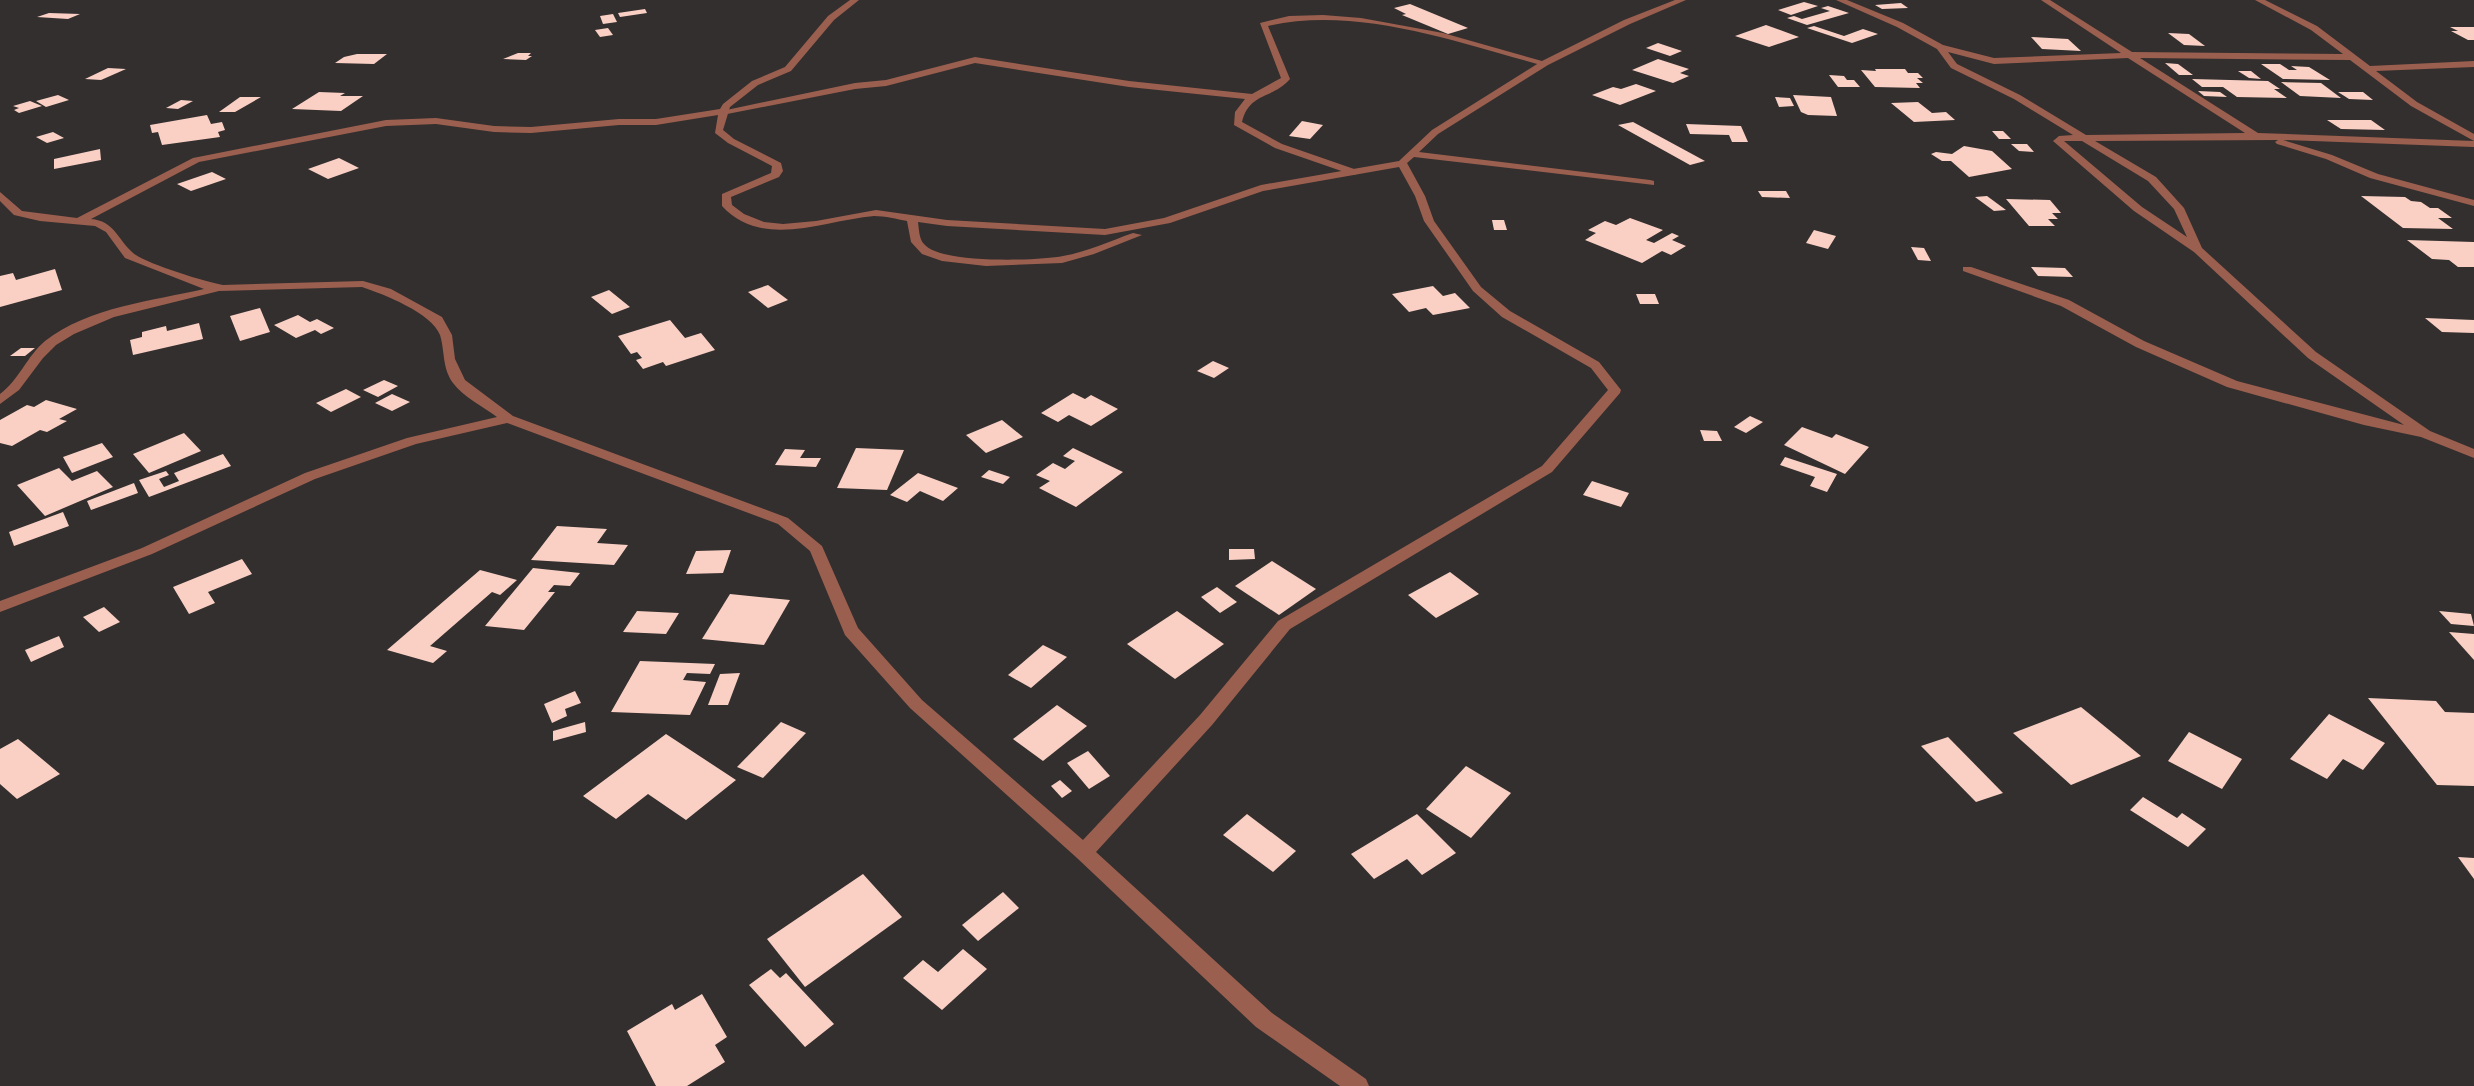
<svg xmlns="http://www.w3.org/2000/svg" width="2474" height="1086" viewBox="0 0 2474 1086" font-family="Rubik,sans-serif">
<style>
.building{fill:#fad0c5}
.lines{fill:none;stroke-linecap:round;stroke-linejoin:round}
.service{fill:#9b5f4f;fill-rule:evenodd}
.minor{fill:#9b5f4f;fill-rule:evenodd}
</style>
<rect width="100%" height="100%" fill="#332f2e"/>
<!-- building -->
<g class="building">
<polygon points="1804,2 1818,6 1791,15 1778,10"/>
<polygon points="1901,3 1908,8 1882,9 1875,5"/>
<polygon points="1410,4 1468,28 1448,34 1402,15 1406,14 1394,8"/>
<polygon points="1828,6 1849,13 1807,25 1787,18 1794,16 1802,19 1830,11 1821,8"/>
<polygon points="645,9 647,13 620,17 618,13"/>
<polygon points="49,13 80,14 68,19 37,17"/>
<polygon points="613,14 617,22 603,24 600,16"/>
<polygon points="1766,25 1799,37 1769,47 1735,36"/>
<polygon points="1814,26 1844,36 1863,29 1878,34 1852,43 1807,28"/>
<polygon points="2450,27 2474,27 2474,40 2468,40 2451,31 2458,31"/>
<polygon points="608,28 613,35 600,37 595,30"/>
<polygon points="2168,33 2189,34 2205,46 2184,45"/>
<polygon points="2031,37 2068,39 2081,51 2042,49"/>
<polygon points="1658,43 1682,51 1670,56 1646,48"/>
<polygon points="518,53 531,53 528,56 532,56 526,60 503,59"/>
<polygon points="357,54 387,54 374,64 335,63 344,57"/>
<polygon points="1658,59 1689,69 1680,73 1689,76 1673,83 1632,70"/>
<polygon points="2165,63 2178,64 2193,75 2179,75"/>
<polygon points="2261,64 2280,64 2289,70 2297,70 2291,66 2309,67 2330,80 2283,79"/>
<polygon points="108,68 126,69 101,80 85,79"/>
<polygon points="1875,69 1905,69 1908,73 1918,73 1923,78 1917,78 1923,83 1916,83 1920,88 1875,87 1861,70 1876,71"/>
<polygon points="2238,71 2251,71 2261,79 2249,78"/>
<polygon points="1829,75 1844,76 1847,80 1854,80 1860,87 1838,87"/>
<polygon points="2192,79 2268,81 2280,89 2274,89 2287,98 2237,97 2223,87 2202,87"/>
<polygon points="2281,82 2321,83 2341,98 2300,96"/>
<polygon points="1636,84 1656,91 1620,105 1592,95 1613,87 1621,89"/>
<polygon points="2198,91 2220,92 2227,97 2204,96"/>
<polygon points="319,92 345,93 340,96 363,96 341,111 292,109"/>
<polygon points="2338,92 2363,92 2373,100 2349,99"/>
<polygon points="58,95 69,100 46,107 36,101"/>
<polygon points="1793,95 1831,97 1837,116 1808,115 1801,112"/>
<polygon points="240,97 261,97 235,112 219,112"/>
<polygon points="1775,97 1790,98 1794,106 1779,107"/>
<polygon points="181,100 193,101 178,109 166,108"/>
<polygon points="30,101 42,106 19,113 14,110 19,108 13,106"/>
<polygon points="1918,102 1932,113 1946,112 1955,120 1914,122 1891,103"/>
<polygon points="207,115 211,124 222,122 225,130 218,132 220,137 162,145 158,132 152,133 150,125"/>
<polygon points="2327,120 2371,120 2385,130 2341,129"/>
<polygon points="1302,121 1323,125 1310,139 1289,136"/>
<polygon points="1633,122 1705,161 1690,165 1618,125"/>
<polygon points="1686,124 1741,126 1748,142 1732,142 1729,135 1690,134"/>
<polygon points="1992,131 2003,131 2011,139 1999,139"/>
<polygon points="53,132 64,138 47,143 36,137"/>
<polygon points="2011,144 2027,144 2034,152 2019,151"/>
<polygon points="1964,146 1992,151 2012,169 1969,177 1951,161 1942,161 1931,154 1936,152 1952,154"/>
<polygon points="100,149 101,160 54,169 54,159"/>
<polygon points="339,158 359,168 328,179 308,169"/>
<polygon points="212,172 226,179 191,191 177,184"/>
<polygon points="1758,191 1786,191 1790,198 1762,197"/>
<polygon points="1987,196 2006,210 1994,211 1975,197"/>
<polygon points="2361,196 2405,197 2411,201 2421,202 2430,208 2438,208 2452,218 2438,218 2453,229 2403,228"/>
<polygon points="2006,199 2050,200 2061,213 2052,213 2058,219 2048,219 2055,226 2029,226"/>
<polygon points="1630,218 1663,230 1646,240 1654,243 1672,233 1679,236 1672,240 1686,246 1671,255 1662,251 1642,263 1585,240 1596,233 1588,230 1605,221 1616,225"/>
<polygon points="1492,220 1504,220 1507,230 1494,230"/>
<polygon points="1814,230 1836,236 1828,249 1806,243"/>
<polygon points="2407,240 2474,242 2474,267 2458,267 2449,260 2432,259"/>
<polygon points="1911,247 1924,248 1931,261 1918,260"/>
<polygon points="2031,267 2065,268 2073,277 2038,276"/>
<polygon points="55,269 62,290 0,307 0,276 13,273 16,280"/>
<polygon points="768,285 788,300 768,308 748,292"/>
<polygon points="1433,286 1443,296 1455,293 1470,308 1433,315 1426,308 1409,312 1392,294"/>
<polygon points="609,290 630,307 612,314 591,297"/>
<polygon points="1636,294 1655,294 1659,304 1640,304"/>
<polygon points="260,308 270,332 240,341 230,316"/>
<polygon points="298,315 310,322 317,319 334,328 321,334 315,330 296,338 274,325"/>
<polygon points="2425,318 2474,320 2474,333 2442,332"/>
<polygon points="670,320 685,338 701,333 715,350 666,366 663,362 643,369 636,360 642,358 637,352 631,354 618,336"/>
<polygon points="199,323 203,339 133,355 130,340 142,337 142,332 166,326 167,331"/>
<polygon points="21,348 35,348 25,356 10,356"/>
<polygon points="1213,361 1229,368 1214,378 1197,371"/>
<polygon points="384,380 398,386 378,397 363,390"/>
<polygon points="346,389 361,397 331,412 316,403"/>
<polygon points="1073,393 1085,399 1091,395 1118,409 1091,426 1069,415 1058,422 1041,413"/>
<polygon points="392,394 410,402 392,411 375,403"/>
<polygon points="46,400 77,409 59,419 67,421 47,432 40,430 12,446 0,443 0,420 27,405 34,407"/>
<polygon points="1750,416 1763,422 1746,433 1734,427"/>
<polygon points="1002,420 1023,437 986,453 966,435"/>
<polygon points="1802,427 1832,438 1836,434 1869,447 1845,474 1784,445"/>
<polygon points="1700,430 1717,431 1722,441 1704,441"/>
<polygon points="184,433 201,451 149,473 133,454"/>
<polygon points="102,443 113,457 72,473 63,457"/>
<polygon points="856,448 904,450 887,490 837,488"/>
<polygon points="1073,448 1123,472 1076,507 1039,488 1050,481 1036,475 1053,463 1065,469 1075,461 1063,456"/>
<polygon points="785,449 805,450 800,458 821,458 816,467 775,465"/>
<polygon points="223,454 231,466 149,497 139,480 166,471 169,475 159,479 164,487 179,481 174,473"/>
<polygon points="1785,457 1837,474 1827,492 1810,486 1815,477 1780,465"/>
<polygon points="59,468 72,481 97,471 113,487 45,516 17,485"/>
<polygon points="989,470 1010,477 1003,484 981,477"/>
<polygon points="918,473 958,488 943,501 920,491 907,502 890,495"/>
<polygon points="1592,481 1629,493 1621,507 1583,495"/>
<polygon points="134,483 138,493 91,510 87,501"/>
<polygon points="63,512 69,526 14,546 9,532"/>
<polygon points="557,526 607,529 597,543 628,545 614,565 531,560"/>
<polygon points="1229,549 1254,549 1255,559 1229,560"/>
<polygon points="731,550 723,573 686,574 696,551"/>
<polygon points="242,559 252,574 208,592 215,603 189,614 173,587"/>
<polygon points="1272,561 1316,589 1279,615 1235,586"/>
<polygon points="533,568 580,573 570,586 554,585 548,592 555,592 524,630 485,626"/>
<polygon points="480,570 517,580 500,595 492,592 430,646 447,651 433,663 387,650"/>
<polygon points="1450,572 1479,594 1436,618 1408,595"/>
<polygon points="1217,587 1237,602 1220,613 1201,597"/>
<polygon points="730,594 790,600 764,645 702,639"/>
<polygon points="104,607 120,622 99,632 83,617"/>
<polygon points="637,611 679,613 666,634 623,632"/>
<polygon points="1177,611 1224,644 1175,679 1127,644"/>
<polygon points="2439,611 2471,614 2474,626 2451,624"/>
<polygon points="2449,632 2474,634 2474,660"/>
<polygon points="59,636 64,647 31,662 25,650"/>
<polygon points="1043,645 1067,657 1031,688 1008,675"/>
<polygon points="640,661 715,664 710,674 687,673 683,680 706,682 690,715 611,712"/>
<polygon points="740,673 728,705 708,705 720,674"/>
<polygon points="575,691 581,703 565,709 567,716 552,723 544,704"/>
<polygon points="2368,698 2436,701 2445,712 2474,713 2474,786 2437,785"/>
<polygon points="1057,705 1087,726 1043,761 1013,739"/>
<polygon points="2081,707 2141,756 2071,785 2013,733"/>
<polygon points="2329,714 2385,743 2363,770 2343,759 2327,779 2290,759"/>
<polygon points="585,722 586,732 553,741 553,731"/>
<polygon points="781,722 806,733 763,778 737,767"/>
<polygon points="2189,732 2242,759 2222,789 2168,761"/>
<polygon points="666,734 736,780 686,820 648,794 616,819 583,796"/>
<polygon points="1948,737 2003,793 1976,802 1921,746"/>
<polygon points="18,739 60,774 17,799 0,784 0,749"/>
<polygon points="1088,751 1110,776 1089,789 1067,763"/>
<polygon points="1466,766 1511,793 1471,838 1426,809"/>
<polygon points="1060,780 1072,791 1062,798 1051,786"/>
<polygon points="2143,797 2177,818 2182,813 2206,829 2188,847 2130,810"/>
<polygon points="1247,814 1296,851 1273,872 1223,835"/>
<polygon points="1417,814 1456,853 1422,875 1407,859 1374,879 1351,854"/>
<polygon points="2458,857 2474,858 2474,879"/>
<polygon points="863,874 902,917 805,987 767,939"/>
<polygon points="1003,892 1019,908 978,941 962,925"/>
<polygon points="963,949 987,969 942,1010 903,978 923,960 938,972"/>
<polygon points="771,969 780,978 786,973 834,1024 805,1047 749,985"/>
<polygon points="702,994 727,1037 715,1045 725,1062 687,1086 656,1086 627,1031 672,1004 675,1010"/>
</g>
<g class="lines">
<!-- service -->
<path class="service" d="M1323,15l38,3 82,15 106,30 -4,3c-85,-23 -189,-61 -277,-40l22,53c-17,20 -41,13 -48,43l40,22 75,26v4l-4,1 -78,-27 -41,-23 1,-13 10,-13 -116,-12 -154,-24 -89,23 -31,3 -133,26 -5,-3 138,-29 31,-3 89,-23 154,24 123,13 29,-16 -21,-55 29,-7z"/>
<!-- minor -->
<g class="minor">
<path d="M850,0h9l-25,20 -43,51 -33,14 -28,22 -7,23 11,9 47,24 2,8 -4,6 -48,20 1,8 12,9 20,8 19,2 33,-3 60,-11 71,10 158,9 59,-11 97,-33 138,-24 33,-31 110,-69 82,-41 51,-20h11l-56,24 -82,41 -110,69 -19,18 231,28 4,1v4l-240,-28 -7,6 18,33 9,25 47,66 29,24 89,51 22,28 -1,3 -68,79 -262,157 -78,96 -116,127 176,161 94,66 3,7h-29l-84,-59 -179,-169 -167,-150 -65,-73 -35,-84 -32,-27 -271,-101 -91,21 -101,35 -163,75 -152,58v-11l142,-53 163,-75 102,-35 90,-21c-13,-10 -34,-20 -44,-34 -11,-15 -8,-32 -13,-48 -8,-22 -57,-41 -78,-48l-143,4 -105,26 -40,17 -18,11 -13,13 -24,32 -19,14v-10c19,-14 27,-38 45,-53 44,-34 107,-40 159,-52l-79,-31 -19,-26 -11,-6 -55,-5 -26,-6 -14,-14v-9l22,19 55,7 116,-60 193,-38 50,-2 58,8 37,1 88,-8h37l64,-10 3,-5 29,-23 33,-14 43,-51zM718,115l-3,18 13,10 44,23 -1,7 -49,21v12c40,44 103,14 152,10 11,0 23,3 33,5l4,21 11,12 20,7 44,5 76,-3 32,-9 48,-19 -9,-2c-23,8 -46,19 -70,23 -25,5 -123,8 -139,-12 -5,-5 -5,-15 -6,-22l29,4 158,9 65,-12 93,-32 136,-24 16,29 9,25 49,70 29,26 89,51 17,22 -66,76 -264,155 -78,94 -117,125 -161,-140 -64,-72 -36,-82 -34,-28 -275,-102 -48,-36 -10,-21 -3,-24 -10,-18 -51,-28 -28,-8 -140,4c-17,-3 -80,-22 -91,-33 -15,-14 -18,-31 -41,-33l108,-57 187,-36 50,-2 58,8 37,1 88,-8h37z"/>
<path d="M1836,0h11l56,23 40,22 51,13 127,-5 -80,-53h9l82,52 211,2 -32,-24 -56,-30h10l52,26 53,40 104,-5v6l-98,4 41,31 57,32v7l-63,-35 -61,-46 -210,-2 118,75 216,8v6l-191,-7 49,15 46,19 96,26v6l-104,-28 -44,-19 -49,-15 -2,-2 3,-2 -183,1 61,36 28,31 18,40 114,104 114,79 44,18v9l-53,-21 -57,-12 -137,-38 -91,-40 -75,-41 -98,-35v-4h8l98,33 75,41 93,40 167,44 -96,-67 -114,-106 -60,-41 -81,-70 6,-5 14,-1 -59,-36 -63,-31 -14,-19 -40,-22zM1948,52l46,12 134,-6 117,75 -159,2 -66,-40 -63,-31zM2064,141h18l66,40 26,28 13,28 -45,-30z"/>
</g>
</g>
</svg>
